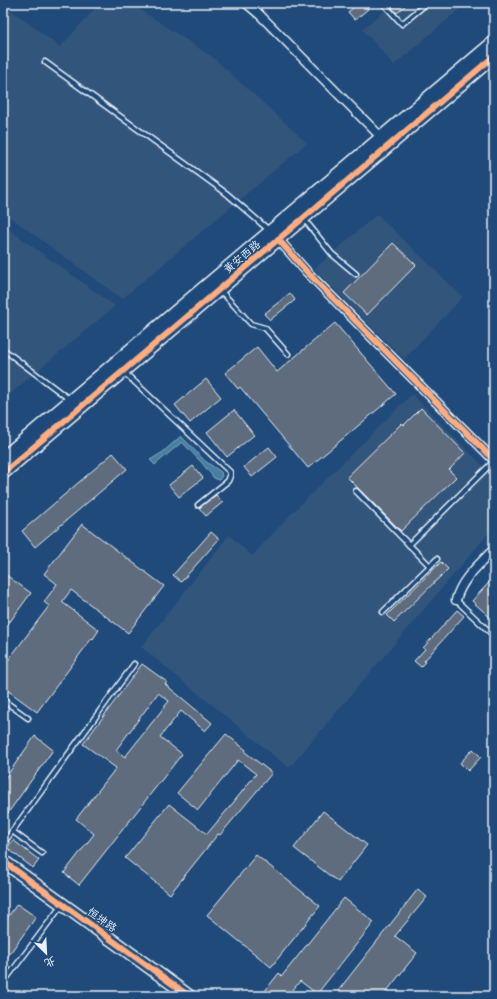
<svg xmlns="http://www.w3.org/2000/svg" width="497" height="999" viewBox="0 0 497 999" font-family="'Shantell Sans','LXGW WenKai TC',sans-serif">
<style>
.built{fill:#32547b}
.water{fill:#467e9f;stroke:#87acc3}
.building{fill:#5f6c7e;stroke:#e8f1f8;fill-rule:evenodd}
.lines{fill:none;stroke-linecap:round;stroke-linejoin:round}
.lane-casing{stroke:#e8f1f8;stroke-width:7}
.street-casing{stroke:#e8f1f8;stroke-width:11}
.secondary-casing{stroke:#e8f1f8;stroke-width:15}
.lane{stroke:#1f4a7a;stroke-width:4}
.street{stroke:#1f4a7a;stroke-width:8}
.secondary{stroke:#1f4a7a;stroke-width:12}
.cycleway-casing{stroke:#1f4a7a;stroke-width:8}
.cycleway{stroke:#ffac80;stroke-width:6}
.labels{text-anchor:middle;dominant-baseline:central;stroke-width:3;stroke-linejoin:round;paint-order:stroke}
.street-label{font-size:11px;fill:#e8f1f8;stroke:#1f4a7a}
</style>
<rect width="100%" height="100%" fill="#1f4a7a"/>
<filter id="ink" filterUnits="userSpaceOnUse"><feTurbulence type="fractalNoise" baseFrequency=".025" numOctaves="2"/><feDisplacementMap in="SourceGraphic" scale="8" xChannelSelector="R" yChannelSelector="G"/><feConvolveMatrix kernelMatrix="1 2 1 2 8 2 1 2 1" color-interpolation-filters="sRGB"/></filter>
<g filter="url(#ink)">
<!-- built -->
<g class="built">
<polygon points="100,3 130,3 214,58 307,143 122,299 3,212 3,4 60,47"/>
<polygon points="377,3 467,3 394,65 362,29 384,11"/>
<polygon points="377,214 463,297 404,359 314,269"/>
<polygon points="3,225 115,306 3,400"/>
<polygon points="412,394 494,477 494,527 289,768 141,647 229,535 252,556 290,515"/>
</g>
<!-- water -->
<polygon class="water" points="181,436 205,461 221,472 222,476 219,480 214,478 202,463 182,442 163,458 155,465 150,460 163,452"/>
<!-- building -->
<g class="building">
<polygon points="359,3 363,3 368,9 355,20 348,12"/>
<polygon points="388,3 408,3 397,13"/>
<polygon points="393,243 416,265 367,315 344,293"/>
<polygon points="290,293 295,300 270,320 264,314"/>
<polygon points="335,323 396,394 308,468 240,387 238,389 225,373 257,347 277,372"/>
<polygon points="206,379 221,397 190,423 175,405"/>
<polygon points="421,408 465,453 449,470 456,477 401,531 347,477 402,423 404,425"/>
<polygon points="234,410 254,435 227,457 207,432"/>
<polygon points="269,447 277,457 252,477 244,467"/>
<polygon points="113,453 127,469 35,547 22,531"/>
<polygon points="193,466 203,478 179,497 169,485"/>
<polygon points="216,495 223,502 206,516 199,508"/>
<polygon points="82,524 164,586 128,633 71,590 62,602 99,630 93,639 92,638 37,712 3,687 3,667 49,606 44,602 57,584 44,574"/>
<polygon points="211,532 219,539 181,582 173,575"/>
<polygon points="441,562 448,569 394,622 387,615"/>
<polygon points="6,575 31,593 3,631 3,579"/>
<polygon points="494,577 494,621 472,601"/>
<polygon points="457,610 464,616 424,661 426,662 421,667 414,661 425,649 423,648"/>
<path d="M142,664l25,18 -2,2 47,39 -7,8 -24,-20 -21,26 22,17 -103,131 -15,-12 30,-39 -18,-15 40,-51 -33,-24zM158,693l11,8 -44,56 -9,-7z"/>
<polygon points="226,734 246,750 245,752 272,773 220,835 218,834 170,894 125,858 169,804 207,834 233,803 256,774 238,760 198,810 177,793"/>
<polygon points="35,736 53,750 8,813 3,809 3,781"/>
<polygon points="473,749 481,757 468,771 460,763"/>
<polygon points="323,811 367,845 338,882 294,848"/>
<polygon points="13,840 39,860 33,868 7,848"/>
<polygon points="256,855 320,906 271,967 207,915"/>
<polygon points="418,889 427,897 395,936 417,953 383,996 334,996"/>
<polygon points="344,898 374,922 317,994 300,981 288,996 261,996 279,973 282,976"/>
<polygon points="17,904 36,917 3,963 3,924"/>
</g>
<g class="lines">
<!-- lane casing -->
<g class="lane-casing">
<g id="lane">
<polyline points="383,3 402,24 427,3"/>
<polyline points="45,62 226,193 270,231"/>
<polyline points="304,219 332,254 356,274"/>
<polyline points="220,290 251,324 265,328 288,354"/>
<polyline points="3,349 69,399"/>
<polyline points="124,372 230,472 230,476 228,481 198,505"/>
<polyline points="356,491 430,566"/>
<polyline points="409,545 494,461"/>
<polyline points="456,600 494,636"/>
<polyline points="383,612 437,559"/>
<polyline points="3,700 28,718"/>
<polyline points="12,831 42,853"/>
<polyline points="3,844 134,664"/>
<polyline points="3,983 62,905"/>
</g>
</g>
<!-- street casing -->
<g class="street-casing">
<g id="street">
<polyline points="246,3 259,14 381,137"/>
<polyline points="278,239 307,272 494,460"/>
<path d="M456,600c5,-21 24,-36 38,-51"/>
</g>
</g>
<!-- secondary casing -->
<g class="secondary-casing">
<g id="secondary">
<polyline points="3,458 494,42"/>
<polyline points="3,473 494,56"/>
<polyline points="3,861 189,996"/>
</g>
</g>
<!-- lane -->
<use href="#lane" class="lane"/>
<!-- street -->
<use href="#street" class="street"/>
<!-- secondary -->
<use href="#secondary" class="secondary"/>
<!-- cycleway casing -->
<g class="cycleway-casing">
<g id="cycleway">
<polyline points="278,239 307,272 494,460"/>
<polyline points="3,473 494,56"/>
<polyline points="3,861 189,996"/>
</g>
</g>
<!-- cycleway -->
<use href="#cycleway" class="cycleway"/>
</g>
</g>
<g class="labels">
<!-- street labels -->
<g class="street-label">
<text transform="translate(242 257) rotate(-40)">黄安西路</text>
<text transform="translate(102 920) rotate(36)">恒坤路</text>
</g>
</g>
<!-- margin -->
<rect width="497" height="999" fill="none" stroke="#1f4a7a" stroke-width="16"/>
<rect x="8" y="8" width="481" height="983" fill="none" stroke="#e8f1f8" stroke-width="1.5" filter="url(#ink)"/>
<!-- north arrow -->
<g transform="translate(46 953) rotate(156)" stroke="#1f4a7a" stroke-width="3" paint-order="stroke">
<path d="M0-3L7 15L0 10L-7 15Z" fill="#e8f1f8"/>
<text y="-6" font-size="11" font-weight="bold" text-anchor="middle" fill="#e8f1f8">北</text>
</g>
</svg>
